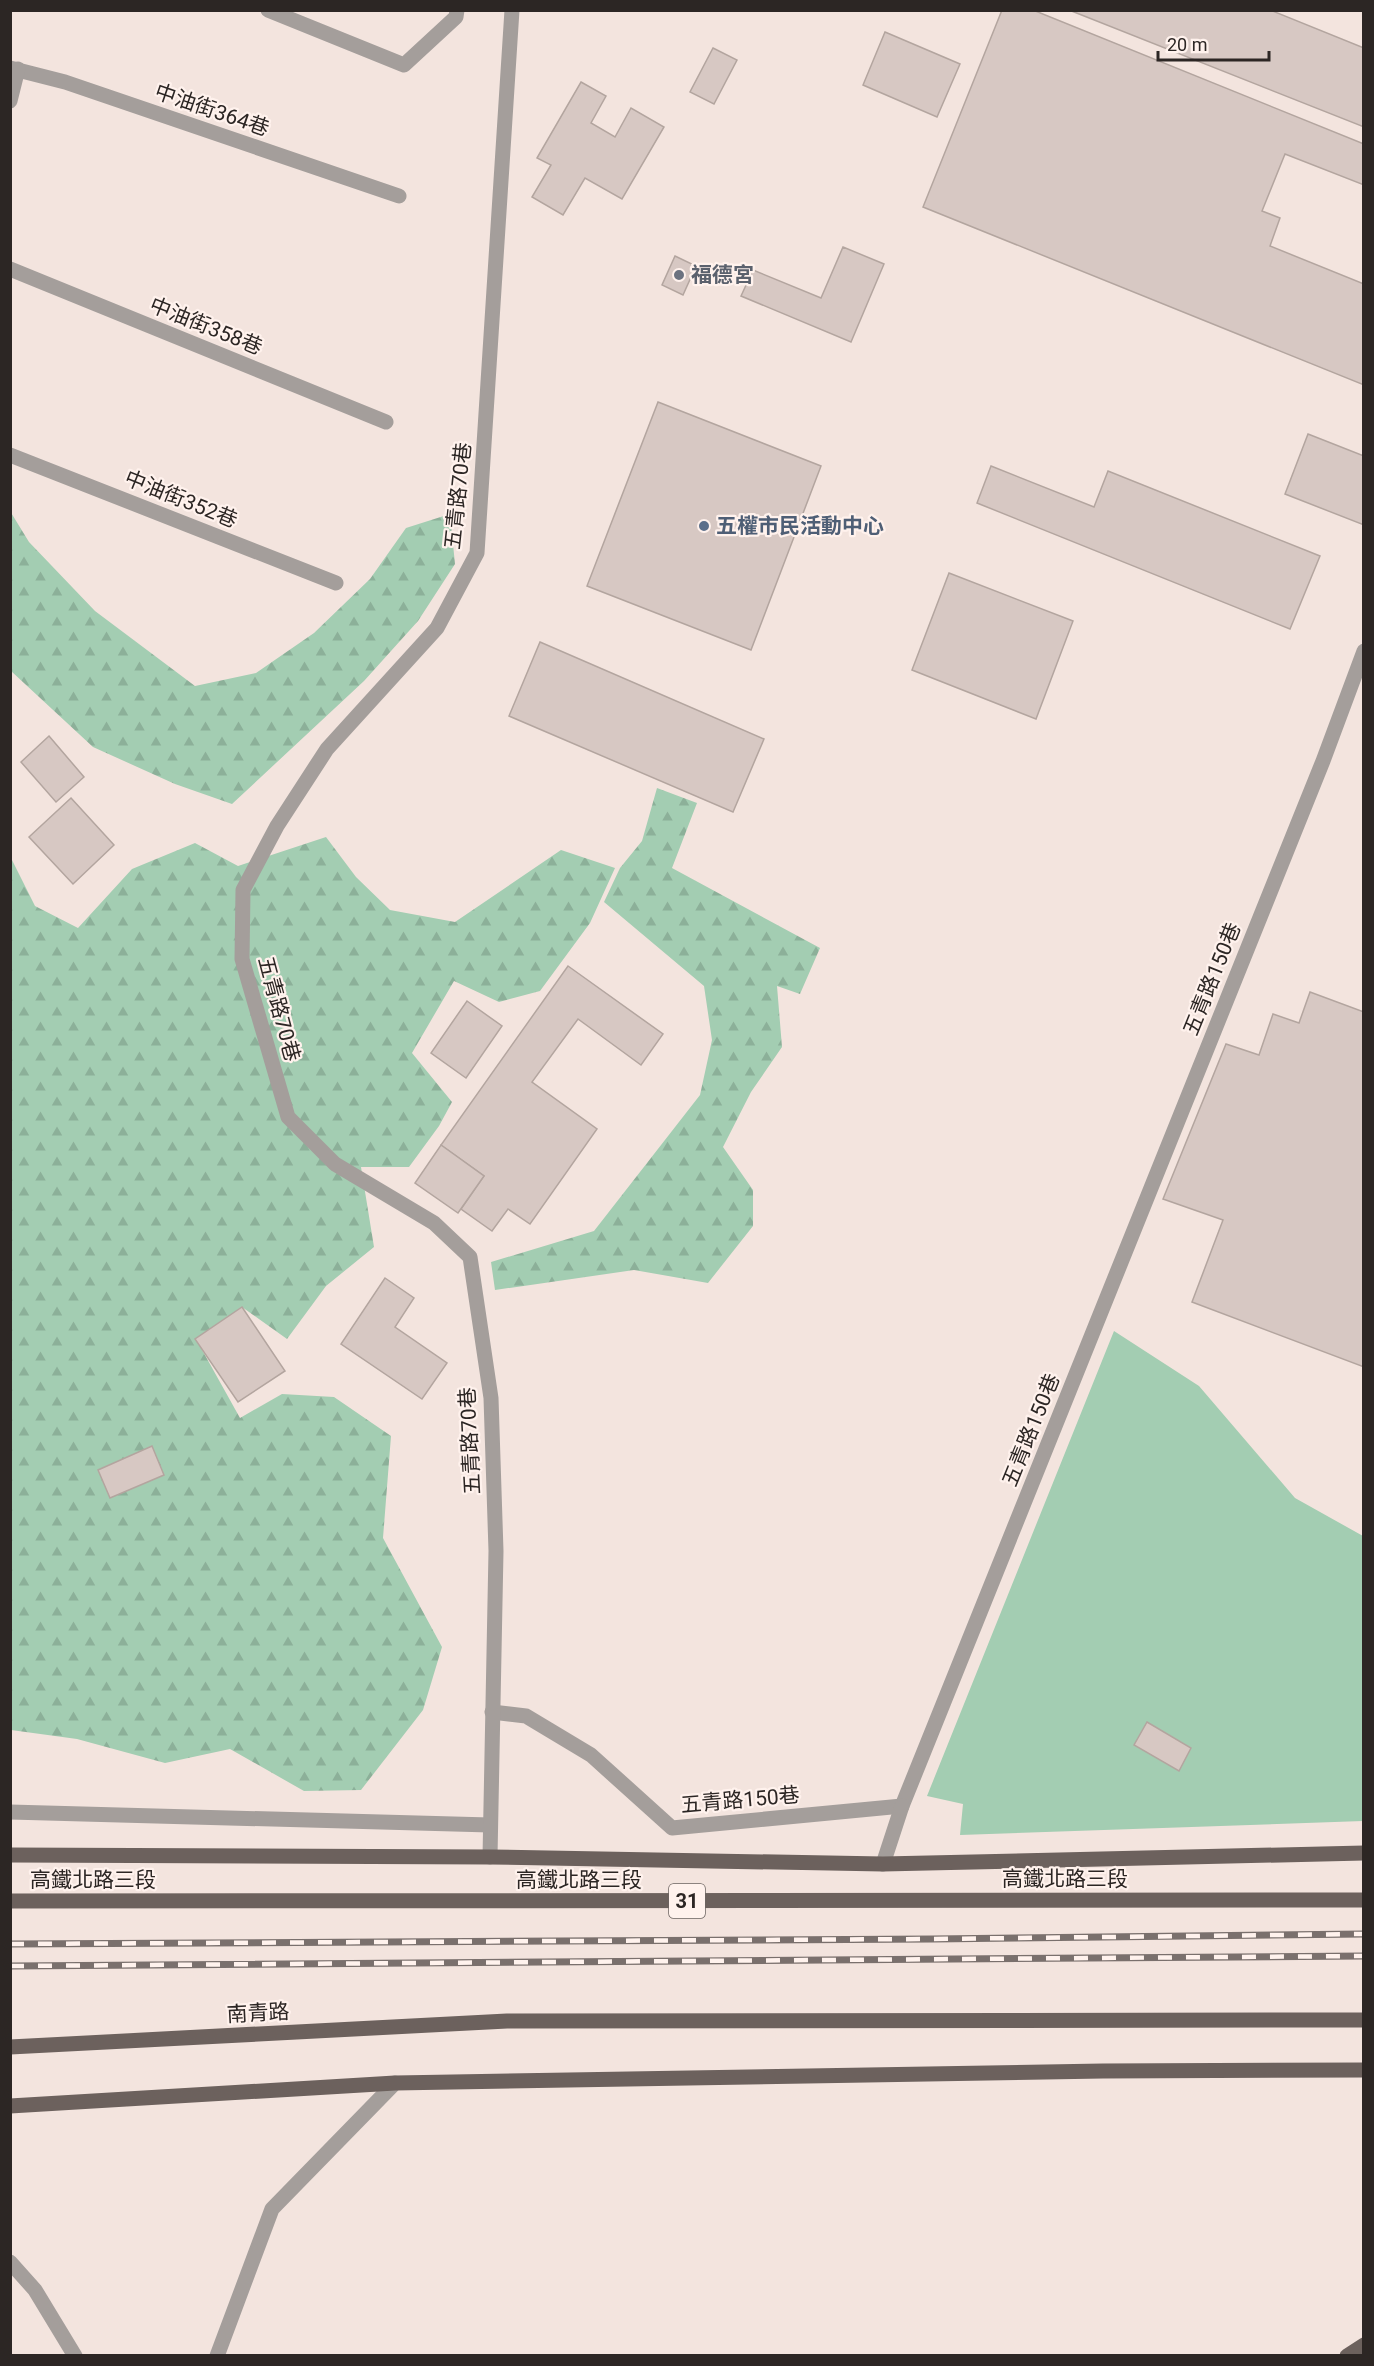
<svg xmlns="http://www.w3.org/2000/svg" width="1374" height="2366" viewBox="0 0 1374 2366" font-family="Roboto,'Noto Sans TC',sans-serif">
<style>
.green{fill:#a3cdb2}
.forest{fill:url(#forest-firs)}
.building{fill:#d7c8c3;stroke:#b3a59f;stroke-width:1.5}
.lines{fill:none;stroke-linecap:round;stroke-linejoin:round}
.minor{stroke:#a49e9b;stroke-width:15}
.major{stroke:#6c615d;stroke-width:15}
.rail-casing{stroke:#7a706d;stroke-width:7}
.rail{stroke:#fff2ed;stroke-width:4.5;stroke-dasharray:14;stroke-linecap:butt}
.worship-dot{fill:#6b7280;stroke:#fff2ed;stroke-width:2}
.service-dot{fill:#5c6f8a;stroke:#fff2ed;stroke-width:2}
.labels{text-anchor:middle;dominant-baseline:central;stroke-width:4.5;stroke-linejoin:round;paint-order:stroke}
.shield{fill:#fff2ed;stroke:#6b6360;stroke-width:1.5}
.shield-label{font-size:20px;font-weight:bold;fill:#2c2624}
.street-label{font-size:21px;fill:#2c2624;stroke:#fff2ed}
.worship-label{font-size:21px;font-weight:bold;fill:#5b616d;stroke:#fff2ed;text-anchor:start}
.service-label{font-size:21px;font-weight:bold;fill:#4e5e75;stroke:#fff2ed;text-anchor:start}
</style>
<defs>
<pattern id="forest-firs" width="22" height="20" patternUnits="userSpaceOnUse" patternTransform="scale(1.5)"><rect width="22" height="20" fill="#a3cdb2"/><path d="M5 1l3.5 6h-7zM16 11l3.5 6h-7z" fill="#8cb099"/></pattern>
</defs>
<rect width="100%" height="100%" fill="#f3e4de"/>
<!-- green -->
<polygon class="green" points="1114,1331 1199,1386 1295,1498 1363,1536 1363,1821 960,1835 963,1804 927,1796"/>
<!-- forest -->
<g class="forest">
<polygon points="10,511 29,542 95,611 195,686 256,673 314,633 370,579 406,528 450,514 455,564 418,621 364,681 232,804 175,784 93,747 11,671"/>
<polygon points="657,788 697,803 672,868 820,948 800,994 777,986 782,1047 751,1092 723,1147 753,1190 753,1226 708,1283 634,1270 495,1290 491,1262 594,1231 700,1095 712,1040 704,986 604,902 620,868 642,841"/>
<polygon points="326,837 356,877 390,910 455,922 561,850 615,868 590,923 540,991 499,1002 454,981 412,1053 452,1102 439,1126 409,1167 361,1167 374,1247 326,1286 287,1339 242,1307 196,1339 240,1418 282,1394 334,1397 391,1436 383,1538 442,1647 423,1710 361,1790 304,1791 230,1749 165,1763 77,1739 11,1730 10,856 35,906 78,928 132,869 195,843 238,866"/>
</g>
<!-- building -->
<g class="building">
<polygon points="1002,10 1033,10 1364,144 1364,185 1285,154 1262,211 1280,218 1270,246 1364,284 1364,385 923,207"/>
<polygon points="1069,10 1270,10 1364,48 1364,127"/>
<polygon points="885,32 960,64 937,117 863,85"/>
<polygon points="713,48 737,60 714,104 690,92"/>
<polygon points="581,82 606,96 591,123 615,137 631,108 664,127 622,199 585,178 563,215 532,197 551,165 537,158"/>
<polygon points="843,247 884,264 851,342 741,296 753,270 821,298"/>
<polygon points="675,256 696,266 683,295 662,285"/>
<polygon points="658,402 821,466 751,650 587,586"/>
<polygon points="1308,434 1364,456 1364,525 1285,494"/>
<polygon points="991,466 1094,507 1108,471 1320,556 1290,629 977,503"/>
<polygon points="949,573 1073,621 1036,719 912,670"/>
<polygon points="540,642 764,739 733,812 509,716"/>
<polygon points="49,736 84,777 56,802 21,762"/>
<polygon points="71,798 114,845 73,884 29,837"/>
<polygon points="568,966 663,1034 641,1065 578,1019 532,1082 597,1129 530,1224 508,1209 492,1231 461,1209 484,1176 441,1145"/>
<polygon points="1310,992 1364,1012 1364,1367 1192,1302 1223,1220 1163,1199 1226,1044 1259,1055 1273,1014 1299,1023"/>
<polygon points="467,1001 502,1026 466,1078 431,1053"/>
<polygon points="441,1145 484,1176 458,1213 415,1183"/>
<polygon points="385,1278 414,1298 395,1327 447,1363 422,1399 341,1344"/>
<polygon points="242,1307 285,1371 238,1402 195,1339"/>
<polygon points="152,1446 164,1475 110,1498 98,1470"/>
<polygon points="1147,1722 1191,1748 1179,1771 1134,1745"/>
</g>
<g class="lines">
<!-- minor -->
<g class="minor">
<polyline points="268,10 404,65 456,17 457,10"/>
<polyline points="10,68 65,82 399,196"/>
<polyline points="10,101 18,69"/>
<polyline points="10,269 386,422"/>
<polyline points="10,455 336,583"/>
<polyline points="492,1712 526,1716 591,1755 672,1828 902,1806 1323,761 1364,651"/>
<polyline points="10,1812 490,1825"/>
<polyline points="490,1857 496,1551 491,1398 470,1257 434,1223 335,1164 288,1117 242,959 243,890 277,826 327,749 437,628 477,553 512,10"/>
<polyline points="883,1864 902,1806"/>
<polyline points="10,2262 35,2290 75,2356"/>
<polyline points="217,2356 272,2209 395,2083"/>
</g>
<!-- major -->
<g class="major">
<polyline points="10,1855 490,1857 883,1864 1364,1853"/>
<polyline points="10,1901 1364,1900"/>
<polyline points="10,2047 507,2021 1364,2020"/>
<polyline points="10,2106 395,2083 1103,2071 1364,2070"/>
<polyline points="1347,2356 1364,2345"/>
</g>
<!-- rail casing -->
<g class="rail-casing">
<g id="rail">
<polyline points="10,1944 933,1939 1364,1934"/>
<polyline points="10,1966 1364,1956"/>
</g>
</g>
<!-- rail -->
<use href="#rail" class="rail"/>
</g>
<!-- markers -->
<circle class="worship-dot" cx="679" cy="275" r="6"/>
<circle class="service-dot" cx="704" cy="526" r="6"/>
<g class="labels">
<!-- shield labels -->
<rect class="shield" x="669" y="1884" width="36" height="34" rx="4.5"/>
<g class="shield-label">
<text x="687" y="1901">31</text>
</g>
<!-- street labels -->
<g class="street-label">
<text transform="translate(212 110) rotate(19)">中油街364巷</text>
<text transform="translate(206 326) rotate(22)">中油街358巷</text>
<text transform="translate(458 496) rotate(-84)">五青路70巷</text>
<text transform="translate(181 499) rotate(22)">中油街352巷</text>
<text transform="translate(1212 979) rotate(-68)">五青路150巷</text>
<text transform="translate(279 1009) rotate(75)">五青路70巷</text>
<text transform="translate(1031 1430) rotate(-68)">五青路150巷</text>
<text transform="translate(470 1441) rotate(-93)">五青路70巷</text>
<text transform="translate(740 1800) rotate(-5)">五青路150巷</text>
<text x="1065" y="1879">高鐵北路三段</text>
<text x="93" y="1880">高鐵北路三段</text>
<text x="579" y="1880">高鐵北路三段</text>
<text transform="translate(258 2013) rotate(-3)">南青路</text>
</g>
<!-- worship labels -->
<g class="worship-label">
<text x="691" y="275">福德宮</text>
</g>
<!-- service labels -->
<g class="service-label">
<text x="716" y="526">五權市民活動中心</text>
</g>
</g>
<!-- border -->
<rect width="1374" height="2366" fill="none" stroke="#2c2624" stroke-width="24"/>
<!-- scale -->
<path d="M1158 51v9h111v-9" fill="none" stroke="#2c2624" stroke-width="3"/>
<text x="1167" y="51" font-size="18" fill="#2c2624" stroke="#fff2ed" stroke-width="4.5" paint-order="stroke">20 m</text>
</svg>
